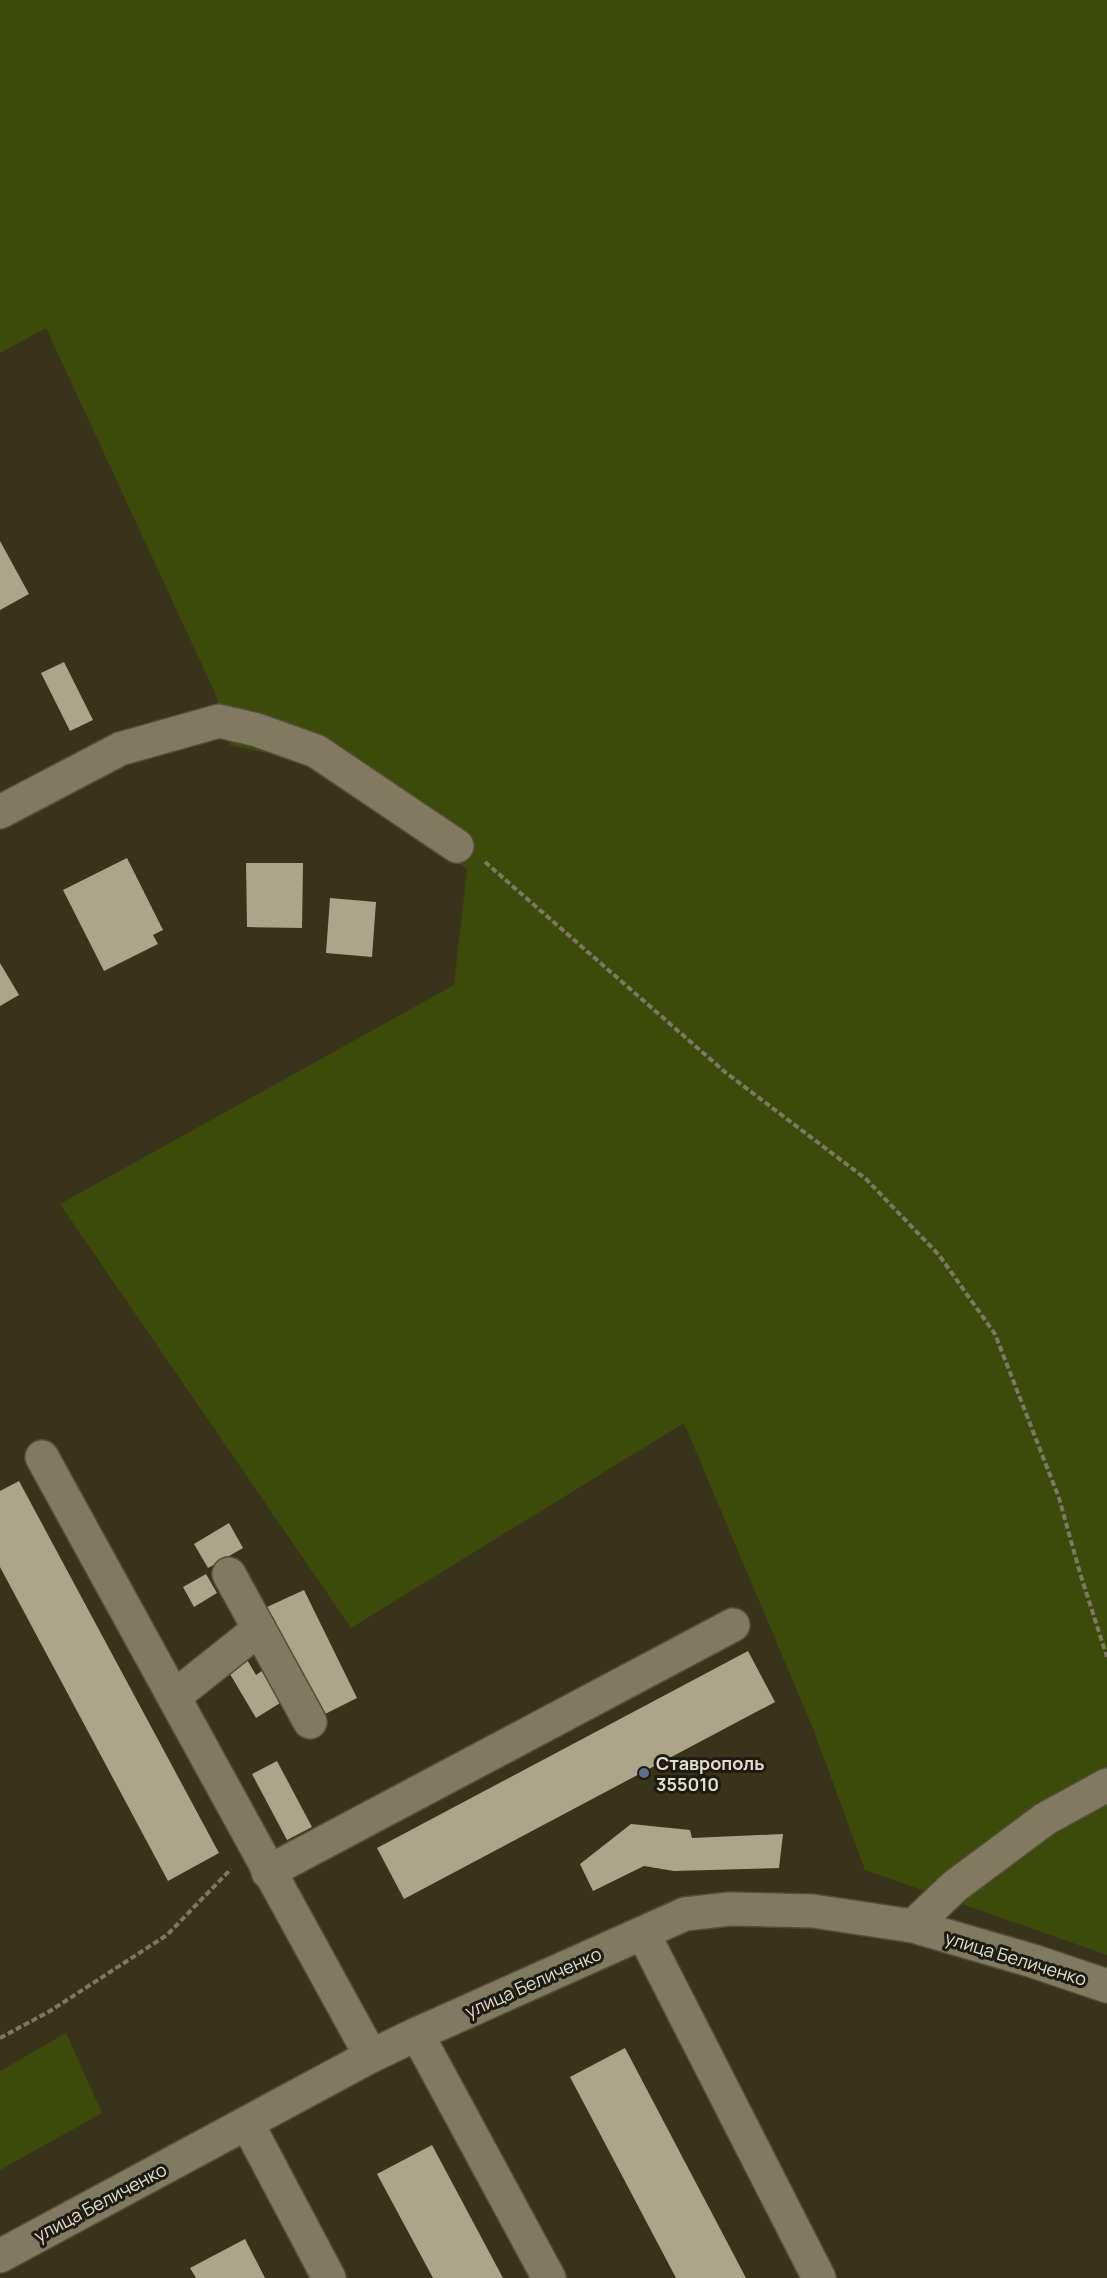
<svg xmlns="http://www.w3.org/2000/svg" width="1107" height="2278" viewBox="0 0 1107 2278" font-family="Manrope,sans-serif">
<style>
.green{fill:#3c4b0a}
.building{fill:#aca58a}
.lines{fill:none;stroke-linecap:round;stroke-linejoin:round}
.minor-casing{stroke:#534e39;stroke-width:36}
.path{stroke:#7d7864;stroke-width:4;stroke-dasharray:6 3;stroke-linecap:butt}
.minor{stroke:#817a60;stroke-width:33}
.service-dot{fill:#5c6f8a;stroke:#1e1b11;stroke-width:2}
.labels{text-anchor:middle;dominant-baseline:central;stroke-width:6;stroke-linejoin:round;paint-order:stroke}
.poi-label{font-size:18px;font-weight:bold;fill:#e1ded0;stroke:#1e1b11;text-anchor:start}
.street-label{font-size:18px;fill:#e1ded0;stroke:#1e1b11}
</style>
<rect width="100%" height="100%" fill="#39331b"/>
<!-- green -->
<g class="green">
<polygon points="0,0 1107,0 1107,1955 865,1870 814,1731 684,1423 351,1628 60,1204 454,985 467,869 301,761 230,745 215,693 46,328 0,353"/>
<polygon points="66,2033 102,2113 0,2170 0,2071"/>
</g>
<!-- building -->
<g class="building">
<polygon points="0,541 29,594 0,610"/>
<polygon points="64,662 93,720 70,731 41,673"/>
<polygon points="127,858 163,930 153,935 158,944 104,971 63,890"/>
<polygon points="246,863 303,863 302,928 247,927"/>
<polygon points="330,898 376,902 372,957 326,953"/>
<polygon points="0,963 19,995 0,1006"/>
<polygon points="19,1481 219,1853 168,1881 0,1567 0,1491"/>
<polygon points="229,1523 243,1548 208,1568 194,1544"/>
<polygon points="206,1574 217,1593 194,1607 183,1587"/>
<polygon points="304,1590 357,1698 321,1716 267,1607"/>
<polygon points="748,1651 775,1702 404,1899 377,1848"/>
<polygon points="246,1658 256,1675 266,1668 285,1700 256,1718 227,1669"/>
<polygon points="277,1761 312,1827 287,1840 252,1774"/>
<polygon points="631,1824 690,1830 692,1838 783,1834 779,1868 674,1871 644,1866 593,1891 580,1864"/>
<polygon points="625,2048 746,2278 676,2278 570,2077"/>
<polygon points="432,2145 503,2278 433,2278 377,2174"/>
<polygon points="245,2239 265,2278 196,2278 190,2268"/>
</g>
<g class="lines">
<!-- minor casing -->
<g class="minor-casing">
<g id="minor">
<polyline points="0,812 120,749 219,721 257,730 316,751 457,846"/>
<polyline points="42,1457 371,2056"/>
<polyline points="229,1574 310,1722"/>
<polyline points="175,1696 259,1629"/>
<polyline points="268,1872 733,1625"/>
<polyline points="913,1926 955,1886 1045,1819 1107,1785"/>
<polyline points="643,1933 819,2278"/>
<polyline points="417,2034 549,2278"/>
<polyline points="247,2123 329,2278"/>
<polyline points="0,2256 371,2056 417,2034 685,1914 730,1909 813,1911 913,1926 1033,1961 1107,1986"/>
</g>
</g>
<!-- path -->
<g class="path">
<polyline points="485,862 725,1072 866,1179 939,1255 995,1334 1059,1498 1080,1573 1107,1657"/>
<polyline points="0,2038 50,2011 167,1935 231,1869"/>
</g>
<!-- minor -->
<use href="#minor" class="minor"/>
</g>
<!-- markers -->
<circle class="service-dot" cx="644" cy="1773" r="6"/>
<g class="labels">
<!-- poi labels -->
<g class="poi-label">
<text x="656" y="1763">Ставрополь<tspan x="656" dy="21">355010</tspan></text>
</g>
<!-- street labels -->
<g class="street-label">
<text transform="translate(1016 1958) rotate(17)">улица Беличенко</text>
<text transform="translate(533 1982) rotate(-24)">улица Беличенко</text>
<text transform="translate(100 2202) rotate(-28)">улица Беличенко</text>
</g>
</g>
</svg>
